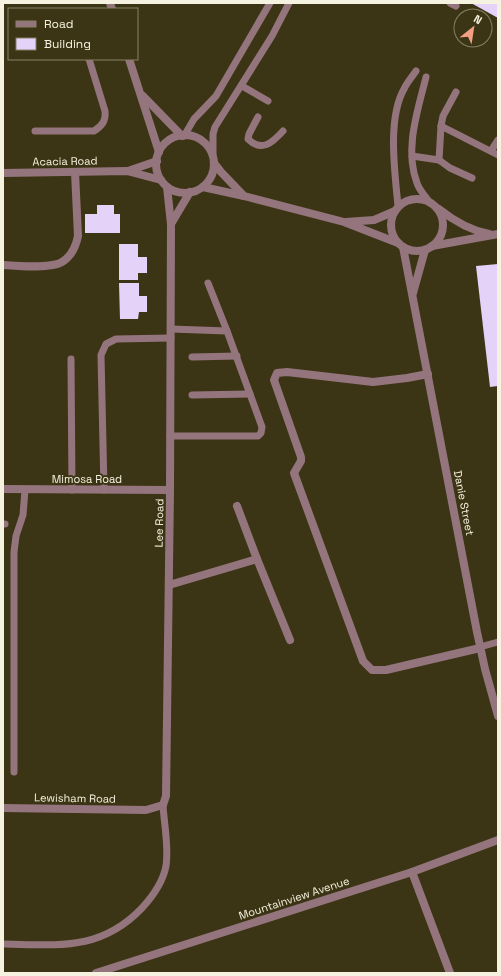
<svg xmlns="http://www.w3.org/2000/svg" width="501" height="976" viewBox="0 0 501 976" font-family="'Space Grotesk',sans-serif">
<style>
.building{fill:#e5d2f8}
.lines{fill:none;stroke-linecap:round;stroke-linejoin:round}
.service{stroke:#95757d;stroke-width:7}
.minor{stroke:#95757d;stroke-width:8}
.labels{text-anchor:middle;dominant-baseline:central;stroke-width:4;stroke-linejoin:round;paint-order:stroke}
.street-label{font-size:11px;fill:#f6f2e0;stroke:#3c3515}
</style>
<rect width="100%" height="100%" fill="#3c3515"/>
<!-- building -->
<g class="building">
<polygon points="471,3 498,3 498,18"/>
<polygon points="97,205 114,205 114,214 120,214 120,233 85,233 85,214 97,214"/>
<polygon points="119,244 138,244 138,257 147,257 147,273 138,273 138,280 119,280"/>
<polygon points="498,264 498,386 490,387 476,266"/>
<polygon points="119,283 139,283 139,296 147,296 147,312 139,312 138,319 120,319"/>
</g>
<g class="lines">
<!-- service -->
<g class="service">
<polyline points="450,3 456,6"/>
<path d="M426,77c-8,33 -22,72 -9,106 2,7 9,14 13,20"/>
<polyline points="242,86 268,101"/>
<polyline points="456,92 443,116 441,126 439,160 450,168 472,178"/>
<path d="M258,117l-9,17 -1,5c14,14 25,3 35,-8"/>
<polyline points="441,126 498,155"/>
<path d="M35,131h59c8,-5 12,-10 11,-20l-16,-52"/>
<polyline points="184,136 194,119 216,96 270,3"/>
<polyline points="491,151 498,140"/>
<polyline points="213,154 213,134 215,127 272,36 289,3"/>
<polyline points="412,156 439,160"/>
<path d="M398,206c-3,-33 -11,-87 6,-117 3,-7 8,-12 12,-18"/>
<polyline points="208,283 227,331"/>
<polyline points="192,357 237,356"/>
<polyline points="71,359 72,490"/>
<polyline points="192,395 250,394"/>
<polyline points="170,436 258,436 261,433 262,427 227,331 171,329"/>
<polyline points="104,490 101,355 106,344 116,339 171,338"/>
<polyline points="3,524 5,524"/>
<polyline points="480,647 498,642"/>
<polyline points="14,772 14,552 16,536 23,515 25,490"/>
<path d="M5,944c54,1 96,7 137,-36 11,-12 21,-26 24,-42 3,-20 -2,-42 -3,-61"/>
</g>
<!-- minor -->
<g class="minor">
<polyline points="110,3 112,9"/>
<polyline points="129,59 159,152"/>
<polyline points="143,96 182,136"/>
<circle cx="185" cy="164" r="29"/>
<polyline points="214,163 221,172 244,196"/>
<polyline points="128,171 157,161"/>
<polyline points="3,173 127,171 161,180"/>
<polyline points="203,187 244,196 344,222 398,243"/>
<circle cx="417" cy="225" r="26"/>
<path d="M439,209c15,12 30,21 50,25"/>
<polyline points="346,222 374,220 395,211"/>
<polyline points="171,224 190,192"/>
<polyline points="432,246 498,234"/>
<polyline points="403,247 477,632 485,669 498,716"/>
<path d="M3,265c15,1 47,4 59,-3 10,-6 14,-16 16,-26l-3,-64"/>
<polyline points="413,293 425,250"/>
<polyline points="428,374 407,378 373,382 287,372 277,373 274,380 301,457 301,461 294,473 363,661 372,670 386,670 480,648"/>
<polyline points="3,489 170,490"/>
<polyline points="237,506 257,559"/>
<polyline points="169,585 257,559 290,640"/>
<polyline points="3,808 146,810 163,805 166,796 170,490 171,224 167,187"/>
<polyline points="412,872 450,973"/>
<polyline points="96,973 412,872 498,840"/>
</g>
</g>
<g class="labels">
<!-- street labels -->
<g class="street-label">
<text transform="translate(65 161) rotate(-1)">Acacia Road</text>
<text x="87" y="479">Mimosa Road</text>
<text transform="translate(464 503) rotate(79)">Danie Street</text>
<text transform="translate(159 523) rotate(-89)">Lee Road</text>
<text transform="translate(75 798) rotate(1)">Lewisham Road</text>
<text transform="translate(294 898) rotate(-18)">Mountainview Avenue</text>
</g>
</g>
<!-- border -->
<rect width="501" height="976" fill="none" stroke="#f6f2e0" stroke-width="8"/>
<!-- legend -->
<rect x="8" y="8" width="130" height="52" fill="#3c3515" stroke="#868166"/>
<rect x="16" y="21" width="20" height="6" fill="#95757d" stroke="#868166"/>
<text x="44" y="28" font-size="12" fill="#f6f2e0">Road</text>
<rect x="16" y="38" width="20" height="12" fill="#e5d2f8" stroke="#868166"/>
<text x="44" y="48" font-size="12" fill="#f6f2e0">Building</text>
<!-- north arrow -->
<g transform="translate(473 28) rotate(30)"><circle r="19" fill="#3c3515" stroke="#868166"/>
<path d="M0-3L7 15L0 10L-7 15Z" fill="#f39f85"/>
<text y="-6" font-size="11" font-weight="bold" text-anchor="middle" fill="#f6f2e0">N</text>
</g>
</svg>
